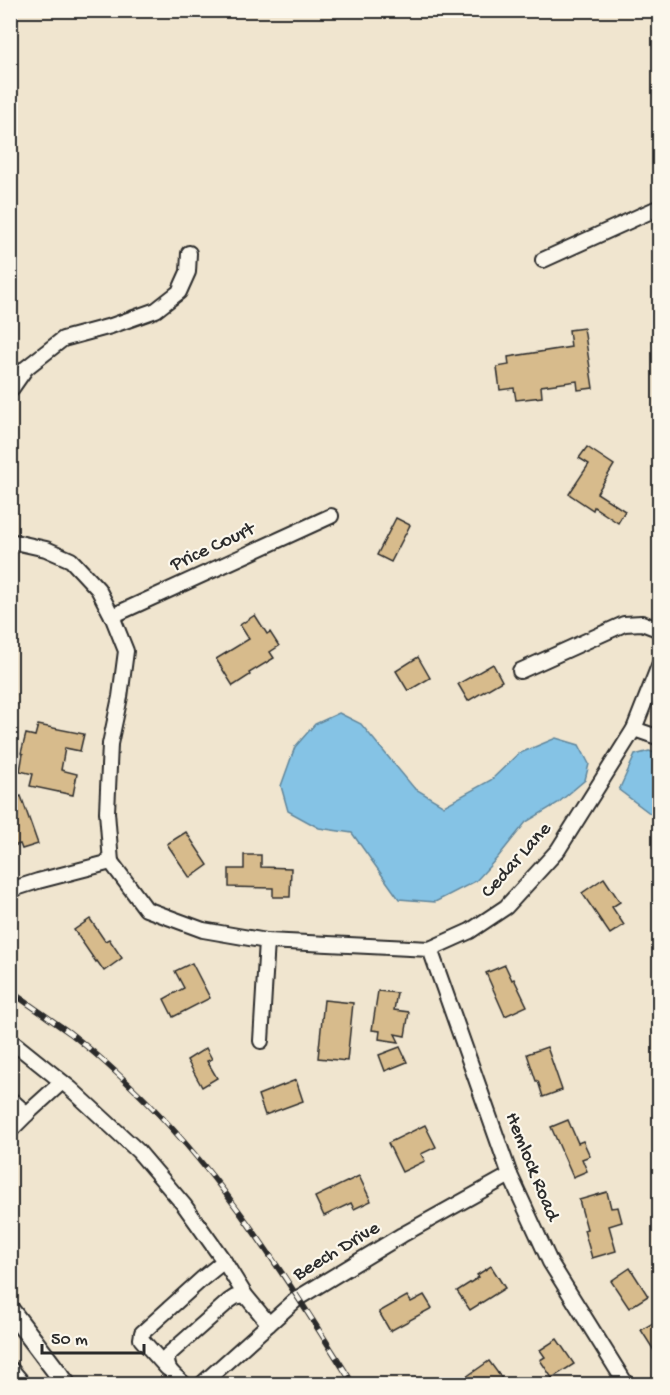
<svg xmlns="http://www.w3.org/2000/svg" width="670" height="1395" viewBox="0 0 670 1395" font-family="'Gochi Hand',sans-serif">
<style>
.water{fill:#85c3e5;stroke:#61869b;stroke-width:1.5}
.building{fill:#d7bb8c;stroke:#2b2b2b;stroke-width:1.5}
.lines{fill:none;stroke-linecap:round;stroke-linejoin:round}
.minor-casing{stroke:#2b2b2b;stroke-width:18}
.major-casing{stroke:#2b2b2b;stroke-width:22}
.minor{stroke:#fbf7ec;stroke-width:14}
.major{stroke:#fbf7ec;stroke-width:18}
.rail-casing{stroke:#2b2b2b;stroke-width:6}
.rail{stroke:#fbf7ec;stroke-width:4;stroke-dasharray:11;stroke-linecap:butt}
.labels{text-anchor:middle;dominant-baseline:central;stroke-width:4.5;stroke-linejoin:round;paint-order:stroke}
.street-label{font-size:20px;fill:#2b2b2b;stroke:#fbf7ec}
</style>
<rect width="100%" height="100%" fill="#f0e5cf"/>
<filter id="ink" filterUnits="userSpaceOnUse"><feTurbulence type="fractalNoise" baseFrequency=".0167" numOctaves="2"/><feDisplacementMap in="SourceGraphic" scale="12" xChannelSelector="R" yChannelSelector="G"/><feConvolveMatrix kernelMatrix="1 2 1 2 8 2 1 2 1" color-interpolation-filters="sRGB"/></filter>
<g filter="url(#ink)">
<!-- water -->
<g class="water">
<polygon points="339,713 361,724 414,788 444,806 491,780 518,754 556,738 579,745 589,764 585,780 558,803 526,822 498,857 476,881 435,902 399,899 352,833 319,828 288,811 281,786 295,747 315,724"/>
<polygon points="649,751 659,754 659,820 619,790 635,755"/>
</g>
<!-- building -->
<g class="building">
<polygon points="584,328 593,388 578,390 577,381 541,386 542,397 516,400 514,388 500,390 497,367 509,365 508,357 571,347 569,330"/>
<polygon points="587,447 614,465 597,493 625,511 618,523 594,507 593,510 569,494 589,464 579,458"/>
<polygon points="396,518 410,525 391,562 377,555"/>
<polygon points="255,615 267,634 270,632 279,646 270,652 274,658 249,673 250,675 233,686 216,659 249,639 240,625"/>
<polygon points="418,657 430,678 408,691 396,671"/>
<polygon points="493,664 502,681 468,701 458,684"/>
<polygon points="38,725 84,734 80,751 65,748 61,770 77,774 73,795 30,786 33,774 20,771 23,754 21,753 26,734 35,736"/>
<polygon points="21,796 38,844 22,849 20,844 10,847 10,800"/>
<polygon points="186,832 208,865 190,878 167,844"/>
<polygon points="244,855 261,855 261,867 291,868 290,897 273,897 273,888 229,887 229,869 244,869"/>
<polygon points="604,878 620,902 612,907 624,925 610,934 582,893"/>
<polygon points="90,919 105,941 109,939 122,958 104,971 97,961 96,962 74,930"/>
<polygon points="192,963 210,998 173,1017 164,999 184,988 175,971"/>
<polygon points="505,965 512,980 514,979 527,1006 505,1016 486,973"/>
<polygon points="378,991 397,993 394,1010 409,1012 405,1036 395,1034 399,1042 379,1039 380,1031 372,1030"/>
<polygon points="324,1000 353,1003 347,1061 318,1058"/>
<polygon points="400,1047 407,1062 385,1071 379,1055"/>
<polygon points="547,1047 562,1090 543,1097 538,1081 536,1081 527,1054"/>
<polygon points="206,1048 212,1059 207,1061 217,1078 202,1087 187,1060"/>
<polygon points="296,1080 303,1101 265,1115 258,1095"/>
<polygon points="568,1120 578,1143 583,1141 590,1156 582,1159 587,1171 573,1177 551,1127"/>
<polygon points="425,1125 436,1147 421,1154 425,1161 402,1172 388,1143"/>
<polygon points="359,1176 371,1201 354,1209 351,1203 324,1216 315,1197"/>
<polygon points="607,1192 611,1208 618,1207 622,1222 609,1226 616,1251 592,1258 584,1230 587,1229 579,1200"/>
<polygon points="491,1266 505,1288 470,1310 457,1291 479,1277 477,1275"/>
<polygon points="630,1268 648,1296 629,1308 611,1281"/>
<polygon points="424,1295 432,1308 390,1331 379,1312 407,1296 411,1302"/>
<polygon points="660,1319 660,1360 641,1330"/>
<polygon points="557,1339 574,1364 552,1378 540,1360 545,1357 540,1350"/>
<polygon points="489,1361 503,1380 496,1384 456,1384"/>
</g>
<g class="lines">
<!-- minor casing -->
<g class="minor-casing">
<g id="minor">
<polyline points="543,260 660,207"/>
<polyline points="10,391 26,368 63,339 111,326 156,310 179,292 188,272 189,253"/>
<polyline points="10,541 46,549 71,560 98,589 112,616 126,651 120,697 110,744 107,812 111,862"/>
<polyline points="112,616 331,516"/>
<polyline points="520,671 624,624 642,623 660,630"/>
<polyline points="634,729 660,738"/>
<polyline points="111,862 146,909 203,930 267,941 430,949 470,931 506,907 558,850 634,729 660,663"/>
<polyline points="10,890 38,881 111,862"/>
<polyline points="430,949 510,1175 550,1262 626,1384"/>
<polyline points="10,1040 71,1089 138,1151 184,1205 224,1261 245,1295 269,1324"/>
<polyline points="261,1041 267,941"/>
<polyline points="10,1099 27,1114"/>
<polyline points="10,1131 30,1111 62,1082"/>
<polyline points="167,1368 141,1339 142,1333 203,1278 224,1261"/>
<path d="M184,1384c-9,-9 -20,-14 -16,-29l61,-54 6,-4 10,-2"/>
<polyline points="202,1384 298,1298 402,1235 510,1175"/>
</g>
</g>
<!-- major casing -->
<g class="major-casing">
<g id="major">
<polyline points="10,1310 66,1384"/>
<polyline points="10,1371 21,1384"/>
</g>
</g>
<!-- minor -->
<use href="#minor" class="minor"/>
<!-- major -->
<use href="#major" class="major"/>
<!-- rail casing -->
<g class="rail-casing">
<path id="rail" d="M10,991c20,14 40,28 60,42 27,21 53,45 78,70 82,83 143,183 205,281"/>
</g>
<!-- rail -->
<use href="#rail" class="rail"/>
</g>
</g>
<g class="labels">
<!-- street labels -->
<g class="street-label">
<text transform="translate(213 548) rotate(-25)">Price Court</text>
<text transform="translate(517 861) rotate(-48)">Cedar Lane</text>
<text transform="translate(531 1167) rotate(68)">Hemlock Road</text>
<text transform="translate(337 1252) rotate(-31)">Beech Drive</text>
</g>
</g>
<!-- margin -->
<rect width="670" height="1395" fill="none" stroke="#fbf7ec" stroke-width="36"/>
<rect x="18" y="18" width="634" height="1359" fill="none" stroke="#2b2b2b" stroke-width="2" filter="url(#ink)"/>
<!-- scale -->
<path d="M42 1344v9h102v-9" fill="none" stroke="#2b2b2b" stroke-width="3"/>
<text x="51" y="1344" font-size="18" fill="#2b2b2b" stroke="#fbf7ec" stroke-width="4.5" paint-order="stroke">50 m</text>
</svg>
